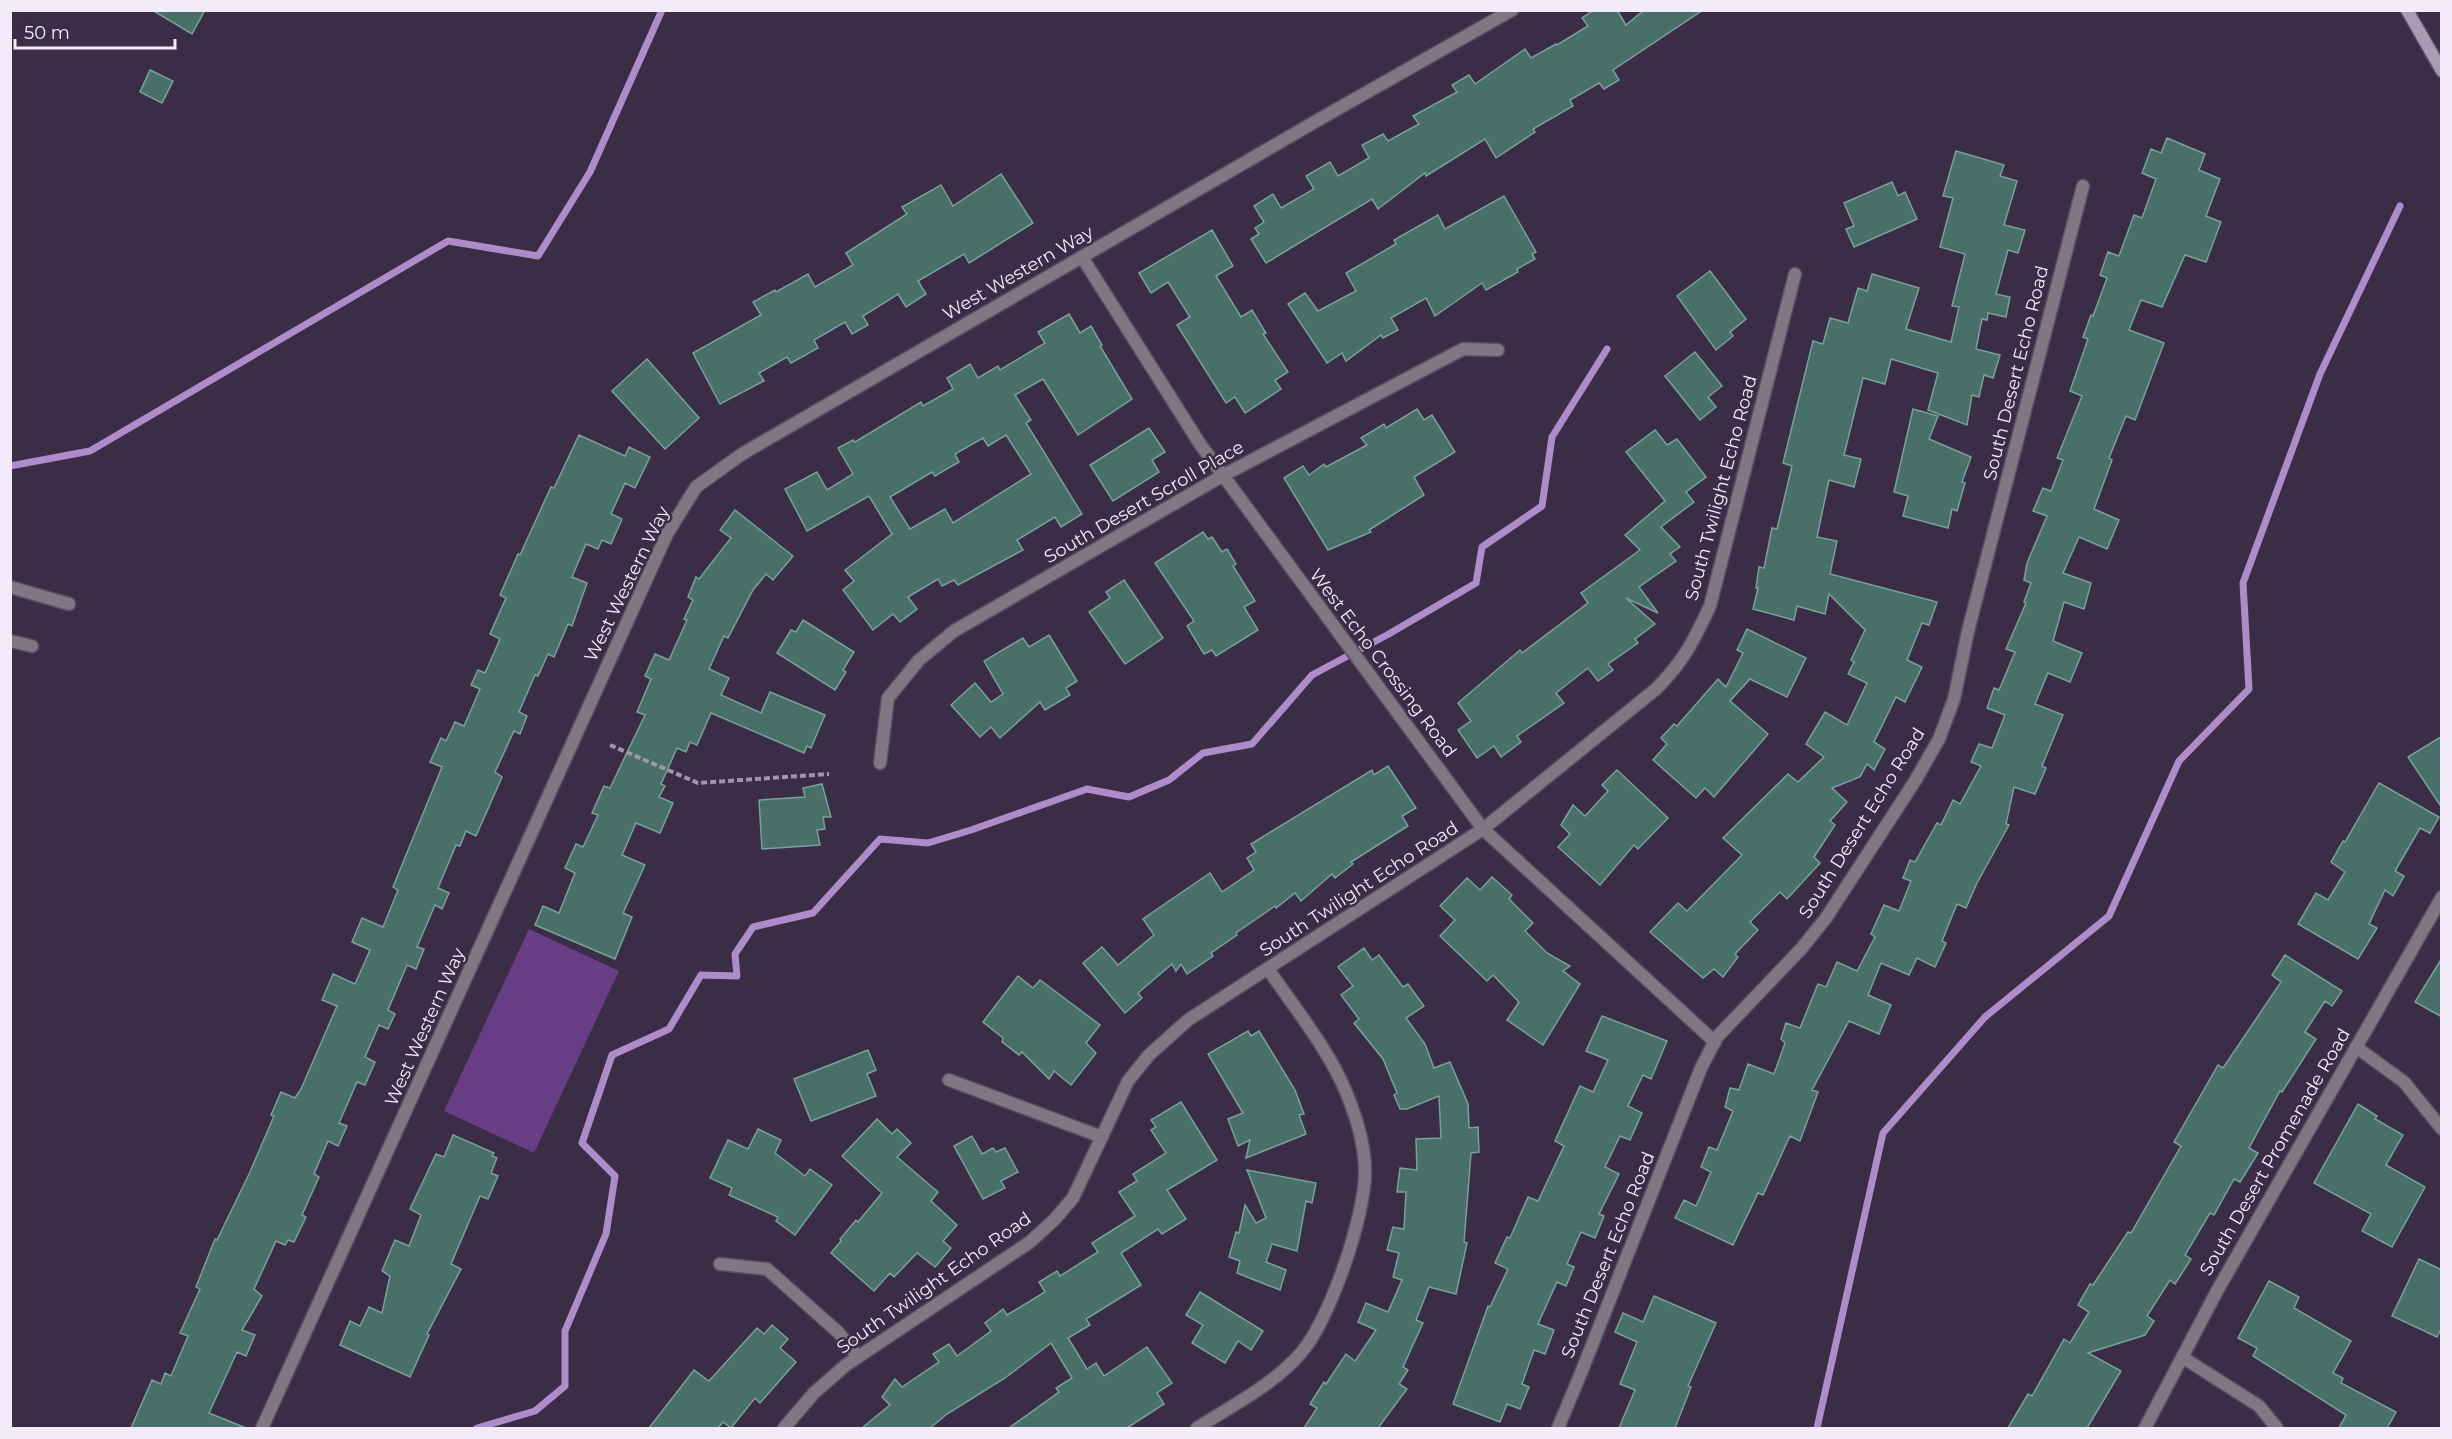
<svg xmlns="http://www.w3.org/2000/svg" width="2452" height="1439" viewBox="0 0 2452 1439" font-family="Montserrat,sans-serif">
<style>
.green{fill:#673e85}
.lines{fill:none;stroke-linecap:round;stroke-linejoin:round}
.stream{stroke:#ae8cca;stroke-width:7}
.building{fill:#486f68;stroke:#78a199;stroke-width:1.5;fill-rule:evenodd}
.lane-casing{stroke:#584b63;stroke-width:15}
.street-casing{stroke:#584b63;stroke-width:15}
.secondary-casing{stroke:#584b63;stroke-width:15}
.path{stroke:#a095a9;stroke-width:4;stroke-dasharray:6 3;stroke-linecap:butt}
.lane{stroke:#7e7784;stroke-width:12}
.street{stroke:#7e7784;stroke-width:12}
.secondary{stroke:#a79cb1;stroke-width:12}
.labels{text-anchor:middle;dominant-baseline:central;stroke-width:5;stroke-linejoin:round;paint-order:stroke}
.street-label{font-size:18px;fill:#f3eafa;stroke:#3b2d46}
</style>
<rect width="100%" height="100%" fill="#3b2d46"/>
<!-- green -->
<polygon class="green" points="529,929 619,971 534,1153 444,1111"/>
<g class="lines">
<!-- stream -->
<g class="stream">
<polyline points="10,466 90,451 448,241 538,256 590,172 662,10"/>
<polyline points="477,1428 535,1411 565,1386 565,1331 606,1234 615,1176 582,1143 612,1055 669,1029 701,975 737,976 735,954 753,927 813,913 880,839 928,843 971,830 1087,789 1129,797 1169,780 1203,753 1252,744 1312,675 1387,635 1476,583 1482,547 1542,506 1552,437 1607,349"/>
<polyline points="1817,1428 1883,1133 1985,1017 2109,916 2179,761 2249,689 2243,583 2320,374 2400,206"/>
</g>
</g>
<!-- building -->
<g class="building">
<polygon points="152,10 205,10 192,34"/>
<polygon points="1594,10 1617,10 1626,25 1644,10 1703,10 1613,70 1619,80 1604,89 1599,83 1570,100 1573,106 1533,129 1535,132 1496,158 1485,139 1426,176 1425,173 1378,209 1372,199 1266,263 1251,239 1259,234 1255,228 1264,222 1254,206 1273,194 1281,208 1314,189 1306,176 1330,162 1338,176 1369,158 1362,145 1383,134 1388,141 1419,124 1413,116 1457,92 1452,85 1469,75 1475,84 1525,49 1531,58 1556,44 1557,45 1588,26 1582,18"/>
<polygon points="150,70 173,81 162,103 140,92"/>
<polygon points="2167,138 2205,154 2199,170 2220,179 2206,216 2221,222 2206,262 2185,255 2162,307 2141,300 2129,330 2164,343 2135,420 2126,416 2109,458 2112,460 2094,509 2119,520 2107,549 2079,537 2063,573 2091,583 2084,609 2064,602 2053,641 2082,653 2070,682 2048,673 2035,704 2063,715 2042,766 2046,768 2035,794 2014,787 2006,824 2009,825 1977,883 1966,908 1957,904 1942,941 1946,943 1935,967 1917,958 1909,975 1881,963 1868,995 1891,1005 1879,1034 1849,1021 1812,1090 1818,1092 1800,1141 1790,1136 1763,1195 1758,1193 1733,1245 1675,1218 1684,1200 1696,1206 1711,1172 1701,1167 1709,1147 1717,1150 1733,1111 1725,1107 1730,1088 1739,1090 1748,1064 1774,1074 1785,1043 1781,1039 1786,1023 1800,1028 1818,984 1826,987 1837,962 1857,971 1875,937 1871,934 1884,905 1899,911 1911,881 1903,878 1910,860 1915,862 1937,823 1941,825 1953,800 1960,804 1981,766 1971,762 1979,744 1992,748 2005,715 1987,708 1994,688 1999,690 2015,652 2006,649 2026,603 2024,602 2031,583 2024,580 2027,563 2047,516 2033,511 2043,488 2051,491 2063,460 2057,458 2082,396 2070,391 2088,339 2083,337 2091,315 2093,316 2107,278 2100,275 2108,252 2119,256 2134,215 2142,218 2156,179 2142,173 2151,149 2161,153"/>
<polygon points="1956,151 2004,165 2000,176 2017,181 2004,225 2025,230 2018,253 2008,250 1996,294 2010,297 2006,317 1988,313 1987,320 1982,319 1976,349 2000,355 1993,378 1984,375 1979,397 1972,395 1967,425 1928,410 1938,373 1891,359 1885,384 1863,378 1844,455 1861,459 1854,487 1829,480 1817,537 1837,541 1830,574 1937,602 1929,625 1922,623 1907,660 1922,667 1905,702 1896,697 1874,742 1885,749 1874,770 1867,764 1860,777 1832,788 1847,802 1830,821 1835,825 1814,857 1820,863 1787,899 1780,892 1750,922 1758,930 1735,954 1738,957 1723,977 1714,969 1703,978 1650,932 1678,903 1687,911 1742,855 1723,838 1788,774 1798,782 1824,757 1806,744 1825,712 1847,725 1867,683 1848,674 1854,662 1851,660 1865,630 1829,594 1825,614 1797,606 1794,620 1753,609 1758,588 1756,588 1759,567 1764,568 1772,528 1777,529 1792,466 1783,463 1813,341 1823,344 1830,318 1848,323 1858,288 1867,291 1872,274 1919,288 1906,329 1951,342 1959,307 1952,306 1965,254 1940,247 1953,198 1943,196"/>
<polygon points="1001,174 1033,223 969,263 964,254 918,281 926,294 906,307 898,294 863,316 868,325 852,334 845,322 814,340 818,348 791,363 787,357 759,373 764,381 720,404 693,353 761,315 753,302 775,290 776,292 808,274 815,287 853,265 846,253 907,214 902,207 941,185 953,206"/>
<polygon points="1892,182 1898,196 1905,192 1917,219 1854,247 1846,229 1854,226 1844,203"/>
<polygon points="1504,196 1536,252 1532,254 1535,259 1517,269 1518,272 1486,290 1482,283 1435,316 1426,298 1391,318 1398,330 1383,338 1381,335 1346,361 1342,353 1327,363 1288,304 1305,293 1318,311 1356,291 1346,273 1396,244 1394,240 1438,215 1445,229"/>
<polygon points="1212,230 1233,266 1216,276 1241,317 1252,310 1266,333 1263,334 1288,372 1275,380 1281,389 1245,413 1235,397 1226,403 1177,325 1190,317 1168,282 1151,293 1139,273"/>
<polygon points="1710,271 1746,319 1730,332 1733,336 1716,350 1677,296"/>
<path d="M1069,314l11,19 11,-7 11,19 -2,1 32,53 -54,36 -35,-56 -28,16 16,25 -5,3 56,91 -21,13 -6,-10 -38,23 6,10 -65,35 -4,-5 -12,6 -4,-7 -30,18 9,12 -17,13 -7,-8 -20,16 -30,-40 11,-9 -9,-11 47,-36 -23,-38 -62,35 -22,-42 32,-17 10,18 26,-16 -15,-26 15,-8 2,2 66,-40 2,4 30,-17 -6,-11 23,-14 8,14 20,-12 2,4 45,-27 -7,-11zM1006,435l25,39 -78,49 -8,-14 -35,20 -20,-32 42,-25 3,4 24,-14 -4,-8 28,-16 5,8z"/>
<polygon points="1695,352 1722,386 1708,397 1716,407 1700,420 1665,376"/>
<polygon points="647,359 699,418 665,449 612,391"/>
<polygon points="1417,409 1424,420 1432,415 1455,452 1414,477 1424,495 1369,530 1371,532 1328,550 1284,478 1303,466 1309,475 1324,464 1326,467 1367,445 1361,438 1384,424 1386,428"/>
<polygon points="1913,409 1938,416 1929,439 1971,457 1962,482 1965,483 1957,511 1952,509 1948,528 1903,516 1908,496 1894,492"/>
<polygon points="1149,428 1165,452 1152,460 1159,472 1113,501 1090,465"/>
<polygon points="1655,430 1667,445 1677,439 1706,477 1686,492 1694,502 1661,527 1680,547 1670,554 1676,561 1639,587 1658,613 1626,598 1655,624 1635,639 1638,643 1608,664 1613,670 1598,681 1588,668 1556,693 1564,703 1517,736 1521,742 1501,757 1494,746 1477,758 1458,730 1471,721 1458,703 1520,650 1522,653 1588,603 1581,593 1640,550 1625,535 1665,501 1626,452"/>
<polygon points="579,435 625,456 629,447 650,457 635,488 625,483 611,514 622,519 611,544 602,540 598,549 586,544 572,577 587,583 572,626 568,624 554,657 548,654 538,676 535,675 519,712 527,716 520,734 514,731 495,772 502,777 476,836 466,831 460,846 456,845 438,888 449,893 442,909 435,905 417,947 424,949 416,969 407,965 388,1010 395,1014 388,1029 379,1025 365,1057 375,1062 365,1085 357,1082 339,1123 347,1126 338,1146 328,1141 314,1174 319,1177 302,1215 306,1217 294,1242 288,1240 285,1245 276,1241 254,1289 262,1296 242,1330 255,1335 246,1356 237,1352 209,1413 246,1428 131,1428 152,1380 161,1384 165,1373 171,1376 188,1336 180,1333 200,1289 196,1287 215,1239 217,1240 250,1172 274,1116 271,1115 281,1092 295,1098 301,1089 337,1006 322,1000 333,974 355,984 370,950 352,942 362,918 383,927 398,890 393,887 442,767 430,762 441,738 446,741 455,722 464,726 480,689 471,685 478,670 485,673 500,639 490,634 506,598 500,595 518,554 520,555 551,487 554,488"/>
<polygon points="735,510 793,556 773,580 766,574 753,590 728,638 724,636 709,669 729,678 721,695 761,713 770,692 825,715 811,748 807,746 804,753 711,713 697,745 690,742 686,752 677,748 661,784 665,786 659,797 673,803 660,833 636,823 622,855 645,865 623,913 632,917 615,959 535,925 543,906 559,913 575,873 565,868 576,844 583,847 598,815 592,813 604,786 610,788 645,715 637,712 651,679 645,676 655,654 669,660 687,620 684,619 693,600 688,597 696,577 699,579 731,538 720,530"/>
<polygon points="1203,532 1208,539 1212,537 1222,552 1227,549 1236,564 1233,566 1255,601 1244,607 1258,630 1216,656 1212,650 1204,654 1187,626 1194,621 1155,563"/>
<polygon points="1124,580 1163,638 1125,664 1089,612 1110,598 1106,592"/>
<polygon points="803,620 854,652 843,670 846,672 835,690 777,653 791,630 796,632"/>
<polygon points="1747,629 1806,658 1787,697 1750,679 1730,701 1768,734 1714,797 1705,788 1696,798 1653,760 1667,744 1661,738 1674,724 1677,726 1718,679 1726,687 1743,653 1737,650"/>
<polygon points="1049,635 1077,681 1066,688 1070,695 1045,710 1040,702 1000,738 991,727 980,737 951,705 975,683 991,702 1003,694 984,661 1023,638 1029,647"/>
<polygon points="2442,736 2442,808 2408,757"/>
<polygon points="1388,766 1416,808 1402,816 1408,826 1351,862 1353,864 1335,878 1332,874 1301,901 1295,893 1276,908 1275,906 1236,933 1237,935 1211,953 1213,956 1187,974 1181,964 1176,971 1172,964 1138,993 1142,998 1125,1013 1083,963 1102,947 1118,965 1154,935 1143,919 1210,873 1222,892 1254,870 1247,858 1256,852 1251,844 1372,770 1374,775"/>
<polygon points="1617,770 1668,818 1638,849 1634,845 1600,885 1558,847 1570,834 1561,825 1573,805 1585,816 1608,791 1602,785"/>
<polygon points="2379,783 2439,817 2430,833 2420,828 2395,871 2404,876 2393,896 2385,890 2369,924 2377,928 2358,959 2298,924 2316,893 2328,900 2345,872 2331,862 2343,841 2345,842"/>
<polygon points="822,784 831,817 823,817 825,829 817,830 820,845 762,849 759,800 805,797 803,788"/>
<polygon points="1492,877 1512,895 1509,899 1533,923 1525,931 1547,953 1570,966 1563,971 1580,984 1543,1045 1507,1020 1519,1002 1493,975 1487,981 1440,936 1455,920 1440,906 1467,878 1480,890"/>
<polygon points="1364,948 1372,960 1379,955 1403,987 1408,984 1424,1006 1406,1018 1425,1044 1434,1068 1450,1062 1468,1104 1469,1128 1478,1127 1479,1152 1471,1153 1464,1242 1467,1243 1456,1294 1429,1287 1416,1320 1423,1323 1403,1367 1408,1370 1399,1384 1407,1389 1378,1428 1304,1428 1317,1408 1310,1404 1324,1382 1326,1384 1346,1354 1355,1361 1376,1330 1358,1322 1366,1303 1388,1312 1402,1280 1393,1277 1399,1253 1387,1250 1393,1227 1404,1229 1406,1192 1397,1192 1400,1168 1417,1170 1416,1139 1441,1138 1439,1096 1407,1109 1400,1109 1394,1095 1397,1093 1383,1059 1354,1023 1359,1019 1341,995 1353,986 1338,967"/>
<polygon points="2285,955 2342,991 2332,1006 2325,1001 2305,1032 2316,1039 2282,1092 2280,1091 2249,1148 2258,1153 2240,1182 2234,1179 2214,1215 2210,1213 2185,1255 2191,1259 2175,1284 2170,1280 2147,1316 2154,1321 2145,1335 2088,1353 2121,1371 2087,1428 2008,1428 2028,1394 2032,1396 2064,1339 2070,1343 2089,1312 2078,1305 2090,1284 2093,1285 2128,1232 2131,1233 2181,1146 2174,1142 2218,1065 2223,1068 2281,982 2272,975"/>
<polygon points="2442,958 2442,1017 2415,1002"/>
<polygon points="1018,976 1033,988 1040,980 1100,1025 1086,1043 1096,1053 1071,1085 1054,1071 1049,1079 1022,1052 1019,1055 1002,1042 1003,1038 983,1022"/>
<polygon points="1602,1016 1667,1041 1651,1079 1643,1075 1628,1106 1642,1113 1630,1140 1620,1136 1605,1167 1619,1174 1599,1214 1604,1216 1595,1238 1581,1232 1567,1264 1574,1267 1566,1286 1557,1282 1538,1324 1554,1330 1545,1354 1534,1350 1522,1384 1529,1387 1520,1409 1507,1404 1500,1422 1453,1404 1488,1306 1490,1307 1508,1269 1495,1263 1507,1237 1510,1238 1528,1197 1538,1201 1564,1146 1555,1141 1580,1086 1593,1092 1608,1060 1586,1051"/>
<polygon points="1248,1031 1251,1036 1259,1031 1295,1090 1304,1114 1299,1115 1306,1134 1246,1158 1250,1140 1238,1146 1228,1119 1243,1113 1208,1054"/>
<polygon points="868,1050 876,1070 867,1074 876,1096 811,1121 794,1079"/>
<polygon points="1181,1102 1217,1160 1167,1190 1186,1219 1162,1234 1158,1229 1121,1253 1141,1285 1086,1319 1090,1325 1068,1338 1087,1369 1096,1363 1104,1376 1147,1347 1172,1383 1157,1393 1164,1404 1127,1428 1009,1428 1059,1392 1056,1388 1072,1378 1051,1343 1005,1378 947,1414 930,1428 862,1428 890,1405 882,1397 895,1379 902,1387 939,1362 933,1354 949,1344 957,1356 991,1331 985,1323 1003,1309 1007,1315 1045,1292 1039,1282 1057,1271 1060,1276 1098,1252 1092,1243 1135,1216 1119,1192 1137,1181 1133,1174 1166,1153 1151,1130 1156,1127 1151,1120"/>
<polygon points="2358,1104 2377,1116 2375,1119 2403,1135 2386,1165 2425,1187 2392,1247 2362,1231 2371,1214 2314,1183"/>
<polygon points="877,1119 892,1134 897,1129 911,1143 897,1157 938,1192 931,1201 957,1225 943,1241 951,1248 935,1267 917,1253 894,1277 890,1273 874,1291 831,1253 841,1241 840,1239 856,1220 858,1222 882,1193 842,1156"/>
<polygon points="758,1129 781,1140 775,1153 805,1176 810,1169 832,1185 795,1235 776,1221 778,1217 729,1195 732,1188 710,1178 728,1140 748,1149"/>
<polygon points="453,1135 494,1153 492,1156 497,1158 491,1173 498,1176 488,1199 480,1196 451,1264 461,1269 427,1334 429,1335 410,1377 340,1345 350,1321 360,1326 369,1307 382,1313 390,1276 382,1271 395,1240 409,1246 421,1215 410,1209 436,1154 444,1157"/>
<polygon points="972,1136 982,1154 993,1148 996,1152 1005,1148 1018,1172 1001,1181 1005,1188 983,1199 954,1146"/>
<polygon points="1247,1170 1316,1183 1312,1203 1306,1201 1297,1251 1272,1244 1266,1262 1286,1270 1280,1290 1237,1273 1240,1261 1229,1257 1236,1232 1239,1233 1245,1205 1256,1223 1266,1218"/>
<polygon points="2419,1259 2442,1270 2442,1327 2437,1337 2392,1316"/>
<polygon points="2269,1281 2299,1297 2294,1308 2351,1341 2333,1373 2343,1378 2341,1383 2396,1412 2387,1428 2339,1428 2346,1415 2253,1356 2257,1348 2238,1338"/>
<polygon points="1200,1292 1263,1331 1251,1350 1238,1341 1225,1363 1192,1343 1203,1325 1186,1315"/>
<polygon points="1654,1296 1716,1323 1688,1386 1691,1387 1675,1428 1619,1428 1635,1390 1620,1384 1637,1342 1615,1332 1623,1313 1643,1322"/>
<polygon points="772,1325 788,1339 780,1348 796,1362 760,1403 755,1398 731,1428 723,1422 718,1428 649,1428 694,1370 709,1381 757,1328 764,1334"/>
</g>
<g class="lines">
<!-- lane casing -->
<g class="lane-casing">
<g id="lane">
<polyline points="10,587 69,604"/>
<polyline points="10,641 32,646"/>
</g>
</g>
<!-- street casing -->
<g class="street-casing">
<g id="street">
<polyline points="1082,257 1200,444 1483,829 1715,1042"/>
<polyline points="880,763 888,698 919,660 954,631 1222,476 1463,349 1498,350"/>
<polyline points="2356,1047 2404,1082 2442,1129"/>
<polyline points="949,1080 1102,1137"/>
<polyline points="720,1264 767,1269 839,1333 858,1357"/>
<polyline points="2182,1357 2259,1406 2277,1428"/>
<polyline points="262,1428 667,534 696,487 742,454 1325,116 1512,10"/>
<path d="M784,1428l30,-35 32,-28 184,-123 25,-23 18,-21 55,-117 21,-26 39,-35 295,-191 173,-140c28,-28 37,-47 54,-83l85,-332"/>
<path d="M1197,1428c34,-22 76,-43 103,-74 29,-31 66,-140 65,-183 0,-26 -9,-55 -19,-79 -17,-42 -52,-85 -78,-123"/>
<polyline points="1558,1428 1581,1373 1701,1068 1717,1037 1801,949 1826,918 1915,781 1939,739 1954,699 1968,631 2083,186"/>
<polyline points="2145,1428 2217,1291 2442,897"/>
</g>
</g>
<!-- secondary casing -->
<g class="secondary-casing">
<polyline id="secondary" points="2407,10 2442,71"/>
</g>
<!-- path -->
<polyline class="path" points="610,745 698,783 829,774"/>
<!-- lane -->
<use href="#lane" class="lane"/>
<!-- street -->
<use href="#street" class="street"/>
<!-- secondary -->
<use href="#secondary" class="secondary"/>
</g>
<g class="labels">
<!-- street labels -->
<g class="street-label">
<text transform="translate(1018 273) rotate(-30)">West Western Way</text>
<text transform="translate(2016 373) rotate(-76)">South Desert Echo Road</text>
<text transform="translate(1721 488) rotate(-75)">South Twilight Echo Road</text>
<text transform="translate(1144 502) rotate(-30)">South Desert Scroll Place</text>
<text transform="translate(627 584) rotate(-64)">West Western Way</text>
<text transform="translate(1383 663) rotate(53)">West Echo Crossing Road</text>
<text transform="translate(1862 823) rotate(-58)">South Desert Echo Road</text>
<text transform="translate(1359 889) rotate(-33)">South Twilight Echo Road</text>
<text transform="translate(425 1027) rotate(-66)">West Western Way</text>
<text transform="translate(2275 1152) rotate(-60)">South Desert Promenade Road</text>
<text transform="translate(1608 1255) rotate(-68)">South Desert Echo Road</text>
<text transform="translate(934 1283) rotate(-35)">South Twilight Echo Road</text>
</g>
</g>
<!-- border -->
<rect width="2452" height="1439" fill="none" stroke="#f3eafa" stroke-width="24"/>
<!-- scale -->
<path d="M15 39v9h160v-9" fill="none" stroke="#f3eafa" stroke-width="3"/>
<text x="24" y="39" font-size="18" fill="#f3eafa" stroke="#3b2d46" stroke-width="4.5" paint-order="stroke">50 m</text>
</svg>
